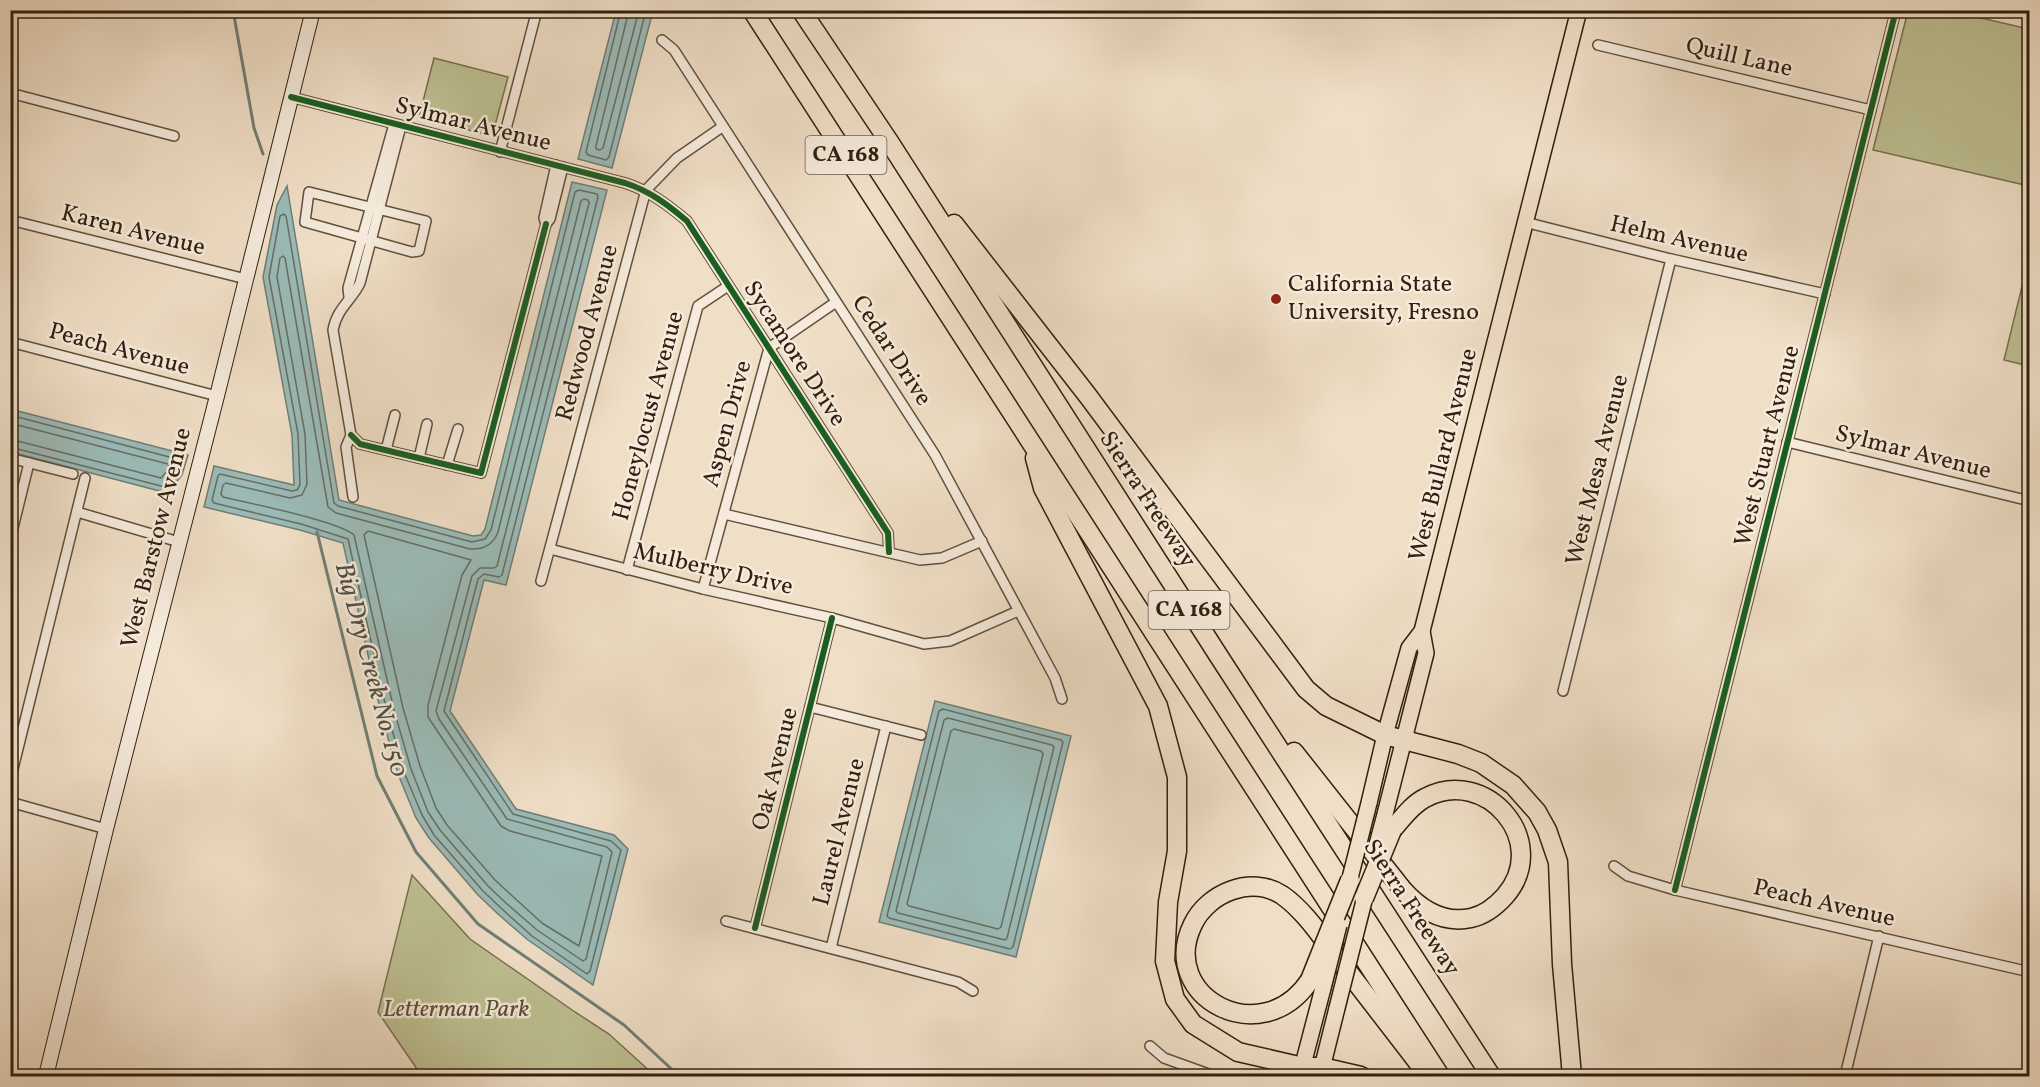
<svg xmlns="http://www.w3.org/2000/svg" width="2040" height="1087" viewBox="0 0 2040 1087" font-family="Vollkorn,serif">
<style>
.green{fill:#bec092;stroke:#777050;stroke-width:1.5}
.water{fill:#9bbcb9;stroke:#707e75;stroke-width:1.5}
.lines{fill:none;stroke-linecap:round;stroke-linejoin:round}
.shore{stroke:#666e64;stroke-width:1.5}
.stream{stroke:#707e75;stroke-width:3}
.minor-casing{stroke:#60503c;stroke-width:12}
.secondary-casing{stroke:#30200e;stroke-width:16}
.primary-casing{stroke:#30200e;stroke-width:18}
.motorway-casing{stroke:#30200e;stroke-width:21}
.minor{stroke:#f5eadb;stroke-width:9}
.secondary{stroke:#f5eadb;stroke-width:14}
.primary{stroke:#f0dfc7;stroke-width:15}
.motorway{stroke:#f0dfc7;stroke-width:18}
.primary-bridge-casing{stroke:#30200e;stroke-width:18;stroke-linecap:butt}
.motorway-bridge-casing{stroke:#30200e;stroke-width:21;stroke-linecap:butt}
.primary-bridge{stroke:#f0dfc7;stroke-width:15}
.motorway-bridge{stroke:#f0dfc7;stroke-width:18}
.cycleway-casing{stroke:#f5eadb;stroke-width:10}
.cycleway{stroke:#1b5e20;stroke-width:6}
.poi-dot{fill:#8f2418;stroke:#f5eadb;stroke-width:2}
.labels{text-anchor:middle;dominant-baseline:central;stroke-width:5;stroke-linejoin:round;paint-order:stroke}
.shield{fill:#f5eadb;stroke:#6b5d4c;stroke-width:1.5}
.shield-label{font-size:22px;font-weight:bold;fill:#30200e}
.street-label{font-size:24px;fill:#30200e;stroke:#f5eadb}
.poi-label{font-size:24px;fill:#30200e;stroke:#f5eadb;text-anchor:start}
.park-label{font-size:24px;font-style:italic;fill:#5b5036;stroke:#f5eadb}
.water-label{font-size:26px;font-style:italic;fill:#504f41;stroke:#f5eadb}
</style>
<rect width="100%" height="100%" fill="#f0dfc7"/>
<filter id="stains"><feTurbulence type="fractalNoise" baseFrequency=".00333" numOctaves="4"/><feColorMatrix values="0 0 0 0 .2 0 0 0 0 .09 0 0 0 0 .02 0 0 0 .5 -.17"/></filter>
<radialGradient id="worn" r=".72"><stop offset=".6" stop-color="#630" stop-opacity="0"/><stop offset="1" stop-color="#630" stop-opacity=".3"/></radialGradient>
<!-- green -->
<g class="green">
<polygon points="1908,11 1951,11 2029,29 2029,186 1873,150"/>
<polygon points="434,58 508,77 493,133 491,136 419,117"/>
<polygon points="2029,258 2029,366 2004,360"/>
<polygon points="412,875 470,939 575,1012 609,1034 655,1076 416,1076 417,1069 378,1012"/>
</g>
<!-- water -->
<g class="water">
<polygon points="616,11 653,11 612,168 578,159"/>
<polygon points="572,182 607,190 506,585 484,580 450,711 516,809 614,835 628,849 593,985 528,940 498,914 478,895 429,838 416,818 398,774 381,713 343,543 300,530 204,507 214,466 294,485 292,435 263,277 277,205 287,186 339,500 473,536 481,535 485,529"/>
<polygon points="10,409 188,455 182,475 174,485 171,494 11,452"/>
<polygon points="935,701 1071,736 1016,957 879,922"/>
</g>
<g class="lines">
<!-- shore -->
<g class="shore">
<polyline points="621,10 586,152 588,155 606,160 609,157 646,10"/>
<polyline points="629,10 596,146 596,149 600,150 603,148 639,10"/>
<polygon points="579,190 597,194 598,197 502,575 499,577 484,574 478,579 444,711 513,814 611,841 621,850 590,971 587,974 532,936 502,909 483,891 434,835 422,815 404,772 387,712 348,539 301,524 214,503 212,500 218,476 220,474 292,491 297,490 300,485 298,434 269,277 280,216 284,214 286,216 334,503 338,506 472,542 485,539 491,530 575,192"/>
<path d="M584,199l4,1 1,3 -92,363 -3,2h-14l-8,8 -36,135 3,8 68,100 100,28 5,5 -26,107 -3,2 -46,-31 -30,-26 -19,-18 -48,-56 -12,-18 -17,-43 -17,-59 -40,-175c-15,-14 -106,-32 -131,-38l-2,-3 2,-9 3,-2 64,15 12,-3 5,-11 -2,-50 -28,-157 3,-19 3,-2 2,2 43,249 8,6 134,36c14,1 23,-4 28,-17l83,-331z"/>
<polyline points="10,415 177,459 179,462 176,473 165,487 10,447"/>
<polyline points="10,423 168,464 170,468 161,478 10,439"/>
<polygon points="368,531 471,560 462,575 428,705 428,717 501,826 510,831 602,856 579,946 542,923 495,880 447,825 436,808 420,766 403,708 364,535"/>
<polygon points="943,709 1061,740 1063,742 1013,947 1010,949 889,918 887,916 939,711"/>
<polygon points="948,718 1052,745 1054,747 1007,938 1005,940 898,913 896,911 944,720"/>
<polygon points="954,729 1041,751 1043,754 1001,927 998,929 909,906 907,904 951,731"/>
</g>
<!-- stream -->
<g class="stream">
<polyline points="233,10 254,128 263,154"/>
<polyline points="317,532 377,776 416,852 478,924 624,1025 679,1076"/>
</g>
<!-- minor casing -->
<g class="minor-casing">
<g id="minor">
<polyline points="662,40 674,50 935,455 1055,678 1062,699"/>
<polyline points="1598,45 1871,110"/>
<polyline points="10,93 174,136"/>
<path d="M291,97l334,86c25,8 43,22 62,38l201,312 1,19"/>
<polyline points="500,152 537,10"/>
<polyline points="556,165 544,218 546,224 550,219 563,167"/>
<polygon points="309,192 426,221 419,251 412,252 305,222"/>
<polyline points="10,220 246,279"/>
<polyline points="1525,222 1671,259 1825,294"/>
<polyline points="349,297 348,288 394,124"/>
<polyline points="10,342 217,396"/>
<polyline points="351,435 360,444 481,473 546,224"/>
<polyline points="1787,442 2030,501"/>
<polyline points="386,450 395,415"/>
<polyline points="10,458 73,474"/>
<polyline points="419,458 427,424"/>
<polyline points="447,465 458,429"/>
<path d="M353,497l-7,-50 5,-12 -18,-105c4,-22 19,-30 27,-47l41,-157"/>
<polyline points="77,512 179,542"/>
<polyline points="724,514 920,560 942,558 982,541"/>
<polyline points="10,540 29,463"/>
<polyline points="550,549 703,589 832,618 924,644 950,641 1018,611"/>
<polyline points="627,570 698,306 728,286"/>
<polyline points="541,581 646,190 677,158 722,127"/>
<polyline points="703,589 769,348 836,302"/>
<polyline points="1563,691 1671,259"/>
<polyline points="810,707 921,735"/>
<polyline points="10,781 85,478"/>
<polyline points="10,802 106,829"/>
<polyline points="1614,866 1628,876 1675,890 2030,972"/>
<polyline points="1675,890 1896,10"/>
<polyline points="726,921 958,982 973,991"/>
<polyline points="755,928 832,618"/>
<polyline points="831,948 886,726"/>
<polyline points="1150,1046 1164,1058 1214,1076"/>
<polyline points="1845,1076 1879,936"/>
<polyline points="2026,1076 2030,1063"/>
</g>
</g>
<!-- secondary casing -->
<g class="secondary-casing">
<polyline id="secondary" points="46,1076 106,829 217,396 313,10"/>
</g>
<!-- primary casing -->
<g class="primary-casing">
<g id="primary">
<polyline points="1369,803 1385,735 1409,648 1422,631 1579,10"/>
<polyline points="1383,822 1426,653 1422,631"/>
<polyline points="1300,1076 1323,988"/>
<polyline points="1320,1076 1337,1008"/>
</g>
</g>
<!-- motorway casing -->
<g class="motorway-casing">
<g id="motorway">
<polyline points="752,10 1440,1076"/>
<polyline points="801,10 890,143 1220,658 1491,1076"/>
<polyline points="954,224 1088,396 1306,689 1326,706 1385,735 1458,754 1481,763 1513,785 1537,812 1547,830 1558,862 1562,964 1572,1076"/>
<polyline points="1035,458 1043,488 1158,706 1177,777 1177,851 1168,902 1165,961 1175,999 1193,1024 1238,1052 1303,1067 1322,1067 1361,1076"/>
<path d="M1294,752l109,138c18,20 40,34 68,28 14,-3 25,-12 34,-22 47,-54 -19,-131 -80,-98 -14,7 -23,21 -33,32"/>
<path d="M1310,980c-48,73 -153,17 -117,-56 15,-31 58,-49 89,-29 23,16 40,43 57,65 27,35 54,70 81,105"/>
</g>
</g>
<!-- minor -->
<use href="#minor" class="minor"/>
<!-- secondary -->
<use href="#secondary" class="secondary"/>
<!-- primary -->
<use href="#primary" class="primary"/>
<!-- motorway -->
<use href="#motorway" class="motorway"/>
<!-- primary-bridge casing -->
<g class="primary-bridge-casing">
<g id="primary-bridge">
<polyline points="1374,856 1383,822"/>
<polyline points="1347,890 1369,803"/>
<polyline points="1323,988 1339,925"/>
<polyline points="1337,1008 1367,889"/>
</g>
</g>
<!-- motorway-bridge casing -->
<g class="motorway-bridge-casing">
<g id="motorway-bridge">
<polyline points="1364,898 1392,830"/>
<polyline points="1310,980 1350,880"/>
</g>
</g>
<!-- primary-bridge -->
<use href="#primary-bridge" class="primary-bridge"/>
<!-- motorway-bridge -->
<use href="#motorway-bridge" class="motorway-bridge"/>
<!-- cycleway casing -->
<g class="cycleway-casing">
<g id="cycleway">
<path d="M291,97l334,86c25,8 43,22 62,38l201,312 1,19"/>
<polyline points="351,435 360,444 481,473 546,224"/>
<polyline points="1675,890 1896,10"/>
<polyline points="755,928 832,618"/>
</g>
</g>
<!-- cycleway -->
<use href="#cycleway" class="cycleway"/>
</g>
<!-- markers -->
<circle class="poi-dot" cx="1276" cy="299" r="6"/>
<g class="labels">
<!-- shield labels -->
<g class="shield">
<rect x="805.5" y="136" width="81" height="38" rx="4.5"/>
<rect x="1148.5" y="591" width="81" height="38" rx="4.5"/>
</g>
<g class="shield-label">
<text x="846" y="155">CA 168</text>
<text x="1189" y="610">CA 168</text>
</g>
<!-- street labels -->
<g class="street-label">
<text transform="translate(1739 58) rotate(13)">Quill Lane</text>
<text transform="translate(473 125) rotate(14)">Sylmar Avenue</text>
<text transform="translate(133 231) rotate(14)">Karen Avenue</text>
<text transform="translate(1679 240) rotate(13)">Helm Avenue</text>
<text transform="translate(588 333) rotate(-75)">Redwood Avenue</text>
<text transform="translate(119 350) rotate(15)">Peach Avenue</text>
<text transform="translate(891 351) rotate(57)">Cedar Drive</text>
<text transform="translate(794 354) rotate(57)">Sycamore Drive</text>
<text transform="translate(649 416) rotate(-75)">Honeylocust Avenue</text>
<text transform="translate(728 424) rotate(-75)">Aspen Drive</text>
<text transform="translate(1768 446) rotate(-76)">West Stuart Avenue</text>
<text transform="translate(1913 453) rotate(14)">Sylmar Avenue</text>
<text transform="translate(1444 455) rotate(-76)">West Bullard Avenue</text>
<text transform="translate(1598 470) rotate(-76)">West Mesa Avenue</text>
<text transform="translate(1147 500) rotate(57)">Sierra Freeway</text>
<text transform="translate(157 538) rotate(-76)">West Barstow Avenue</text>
<text transform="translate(713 570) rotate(13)">Mulberry Drive</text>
<text transform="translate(776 769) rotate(-76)">Oak Avenue</text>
<text transform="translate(840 832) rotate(-76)">Laurel Avenue</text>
<text transform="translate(1824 904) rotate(13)">Peach Avenue</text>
<text transform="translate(1411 908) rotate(57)">Sierra Freeway</text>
</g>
<!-- poi labels -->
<g class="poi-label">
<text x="1288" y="285">California State<tspan x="1288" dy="28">University, Fresno</tspan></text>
</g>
<!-- park labels -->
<g class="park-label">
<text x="456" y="1010">Letterman Park</text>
</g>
<!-- water labels -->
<g class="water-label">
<text transform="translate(371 670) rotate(75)">Big Dry Creek No. 150</text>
</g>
</g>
<!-- margin -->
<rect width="2040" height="1087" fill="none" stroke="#f0dfc7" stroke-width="36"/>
<rect x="12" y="12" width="2016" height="1063" fill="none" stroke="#30200e" stroke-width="3"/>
<rect x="18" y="18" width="2004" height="1051" fill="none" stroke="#30200e" stroke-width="1.5"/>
<rect width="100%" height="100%" filter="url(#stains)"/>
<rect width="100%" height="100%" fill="url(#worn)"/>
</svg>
